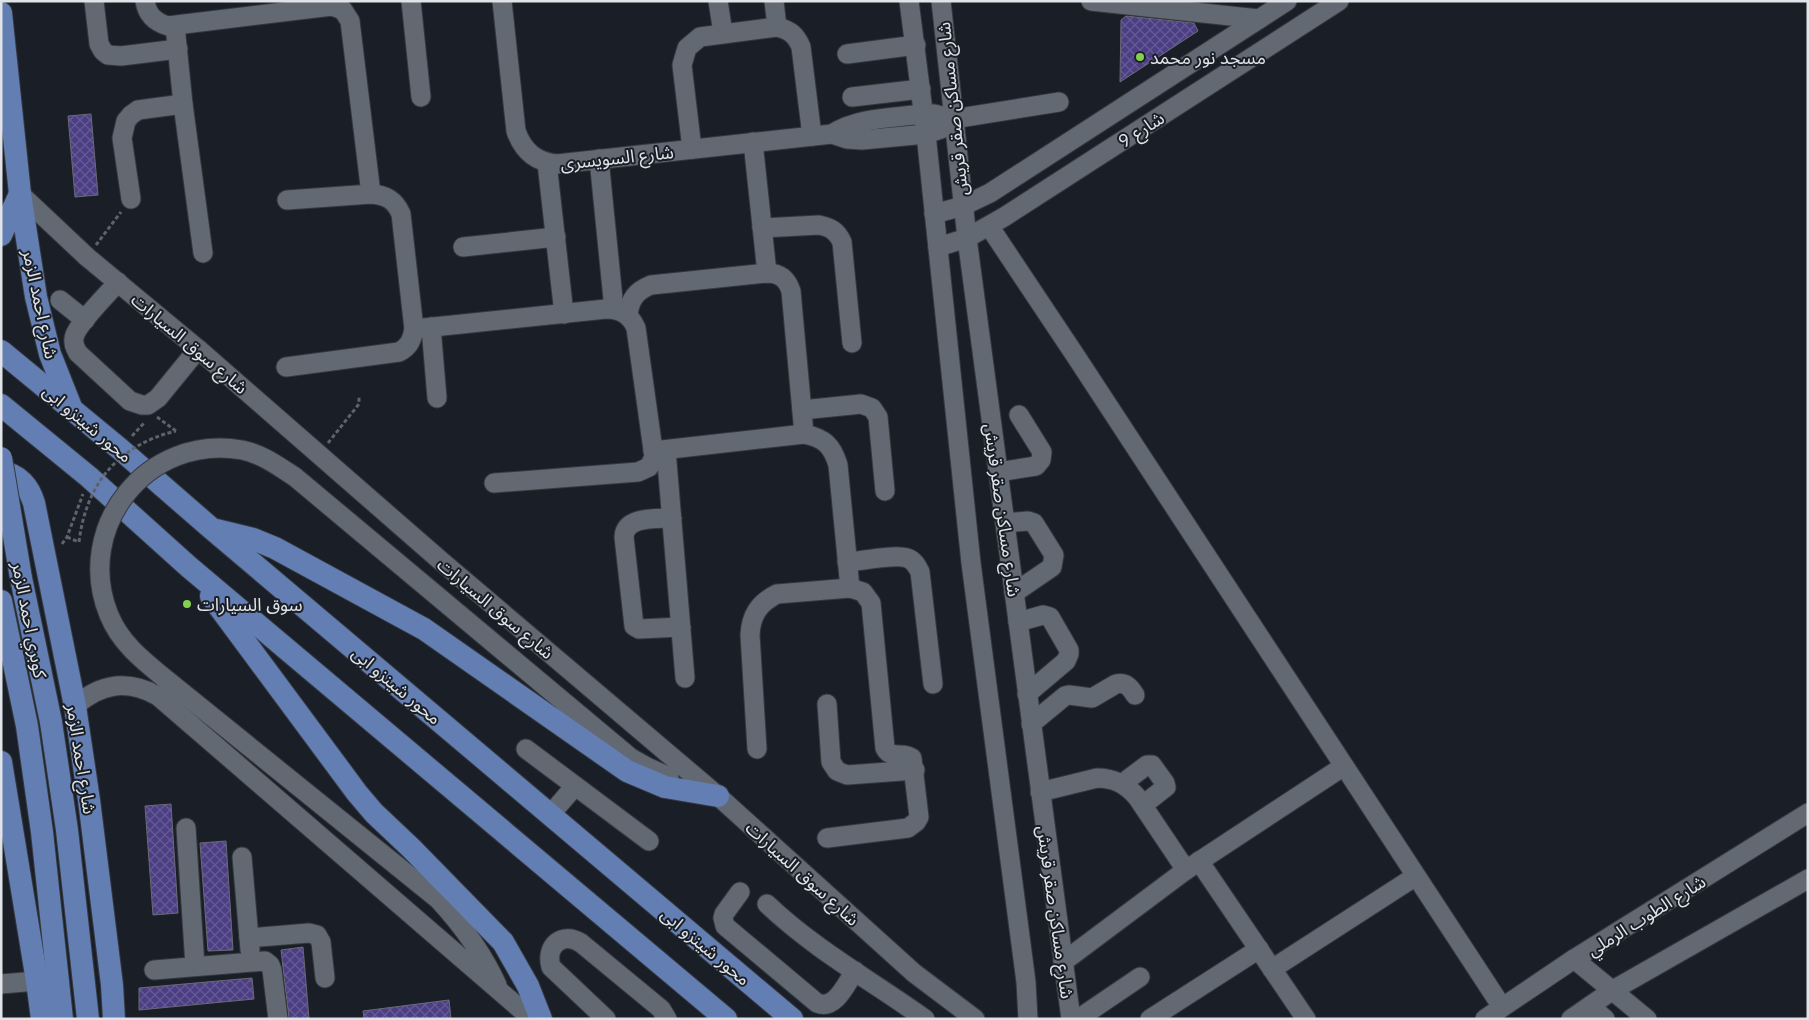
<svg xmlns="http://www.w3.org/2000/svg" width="1809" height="1020" viewBox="0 0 1809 1020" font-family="Lato,'Noto Sans Arabic',sans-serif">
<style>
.building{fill:url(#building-cross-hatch);stroke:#6a6a75}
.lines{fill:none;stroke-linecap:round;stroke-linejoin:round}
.minor-casing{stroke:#35393f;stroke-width:21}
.major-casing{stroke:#35393f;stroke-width:24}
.path{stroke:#5e636a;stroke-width:3;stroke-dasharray:4 2.5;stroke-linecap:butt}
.minor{stroke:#636973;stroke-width:19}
.major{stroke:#637eb3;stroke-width:22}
.minor-bridge-casing{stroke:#35393f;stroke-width:21;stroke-linecap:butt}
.major-bridge-casing{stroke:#35393f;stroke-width:24;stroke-linecap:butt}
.path-bridge{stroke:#5e636a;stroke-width:3;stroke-dasharray:4 2.5;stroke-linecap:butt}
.minor-bridge{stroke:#636973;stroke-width:19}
.major-bridge{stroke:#637eb3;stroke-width:22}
.poi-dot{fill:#84d04e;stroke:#1a1f27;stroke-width:2}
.labels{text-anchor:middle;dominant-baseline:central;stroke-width:4;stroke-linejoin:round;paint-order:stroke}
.poi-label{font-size:18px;fill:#e0e4e9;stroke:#1a1f27;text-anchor:start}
.street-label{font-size:18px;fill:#e0e4e9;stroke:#1a1f27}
</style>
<defs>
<pattern id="building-cross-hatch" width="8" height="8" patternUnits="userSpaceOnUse" patternTransform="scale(1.25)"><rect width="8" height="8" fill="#4b3e83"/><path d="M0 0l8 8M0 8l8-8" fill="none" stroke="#655a95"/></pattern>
</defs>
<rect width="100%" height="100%" fill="#1a1f27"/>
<!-- building -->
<g class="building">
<polygon points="1126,16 1194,23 1198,31 1120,82 1121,20"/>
<polygon points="91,114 98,195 75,197 68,116"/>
<polygon points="171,804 178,913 153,915 145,806"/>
<polygon points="226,841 233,950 208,951 200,843"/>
<polygon points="303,947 309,1019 289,1019 281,950"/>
<polygon points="252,978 254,999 139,1010 139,988"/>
<polygon points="449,1000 451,1019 364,1019 363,1011"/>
</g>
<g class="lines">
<!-- minor casing -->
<g class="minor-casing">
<g id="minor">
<polyline points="94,1 99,44 103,51 108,55 121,56 178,49"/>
<path d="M145,1c2,14 10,21 23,25l164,-20 11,4 7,11 21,173"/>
<polyline points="411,1 421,97"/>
<path d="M502,1l14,130c7,20 20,31 41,33l275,-30 15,5 15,1 64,-6 15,-5 12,-10"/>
<polyline points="718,1 723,33"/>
<polyline points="774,1 777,27"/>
<polyline points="909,1 926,134 971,563 1026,982 1028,1019"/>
<polyline points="941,1 967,238 1071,1019"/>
<polyline points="1091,1 1259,19"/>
<polyline points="175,26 183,104 203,253"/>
<polyline points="847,54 916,45"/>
<polyline points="852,97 921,89"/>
<path d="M832,134c26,-17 61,-16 91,-20h11l19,5 106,-17"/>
<polyline points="753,142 767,273"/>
<path d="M692,149l-10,-84 5,-17 13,-11 77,-10c13,3 19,8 24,20l11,89"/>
<polyline points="599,159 614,309"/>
<polyline points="547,163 564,314"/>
<polyline points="20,194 87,257 198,349 441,561 718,796 914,973 975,1019"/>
<polyline points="131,199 122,138 126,121 131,115 138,110 183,104"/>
<polyline points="934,214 963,206 990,193 1287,1"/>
<polyline points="989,226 1075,355 1502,1007"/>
<path d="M762,228l57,-3c11,2 18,6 23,17l10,101"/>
<polyline points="463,247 556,237"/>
<polyline points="938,247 967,238 1004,217 1339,1"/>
<path d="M118,282c-10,12 -42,43 -44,56 -1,5 1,10 4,15l52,48 12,4h6l10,-7 40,-49"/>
<polyline points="60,300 85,320"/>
<path d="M628,315c2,-16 8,-24 23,-30l116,-12c13,0 20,6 24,18l13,143"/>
<polyline points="431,327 437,398"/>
<path d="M414,329l192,-20c14,0 24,5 30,19l18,129 -5,10 -11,5 -144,11"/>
<path d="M286,367l113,-15c10,-5 13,-12 15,-23l-13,-115c-6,-14 -15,-19 -30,-20l-84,6"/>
<polyline points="802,410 861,404 872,408 878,417 885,491"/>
<polyline points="666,450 685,678"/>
<path d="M653,451l151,-17c20,4 28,11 34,31l12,123"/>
<polyline points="998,472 1036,466 1041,460 1042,452 1019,415"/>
<polyline points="295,477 631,758 647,767 669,777"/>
<path d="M672,518c-16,1 -47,-2 -48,19l10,89 5,3 42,-2"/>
<polyline points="1005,523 1028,521 1034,523 1054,555 1052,567 1014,593"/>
<path d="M847,562c14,-1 48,-8 60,-4 7,2 10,8 13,14l13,112"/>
<polyline points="1018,622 1043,615 1050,617 1069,650 1069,654 1066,661 1027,694"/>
<path d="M163,677l275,222c24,26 44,53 59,86"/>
<polyline points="827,704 831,762 837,771 847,775 915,770"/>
<path d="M75,706c26,-23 52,-27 83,-10l374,323"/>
<path d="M1031,724l34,-28 4,-1 23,3 24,-14c10,-2 14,3 19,11"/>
<polyline points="526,749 649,841"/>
<path d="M757,749l-7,-114c1,-20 9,-32 27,-41l73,-6 13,4 8,11 14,145c6,12 18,3 27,10l7,59 -3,5 -8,6 -81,10"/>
<polyline points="1123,783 1147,765 1152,765 1165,783 1166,787 1143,805"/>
<path d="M1040,792l57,-14c17,0 29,6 40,19l49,73"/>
<polyline points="550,815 575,786"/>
<polyline points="186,828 195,966"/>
<polyline points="242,857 250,950"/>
<polyline points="1199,861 1306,1019"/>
<path d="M740,892l-16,22 -1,4 2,8 92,77c18,8 29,-19 38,-32"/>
<path d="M767,904c47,45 105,77 158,115"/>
<polyline points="249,938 309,933 317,935 321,942 325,978"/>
<polyline points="1574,959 1647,1019"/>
<polyline points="1063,962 1186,870 1344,766"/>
<polyline points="1272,969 1416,876"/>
<polyline points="154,970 265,961 270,965 272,970 278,1019"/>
<polyline points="1,984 37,981"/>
<polyline points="1590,1006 1605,1019"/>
<path d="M606,1019l-55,-52c-6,-21 11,-36 30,-24l80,66 6,10"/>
<polyline points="1078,1019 1140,977"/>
<polyline points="1150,1019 1259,949"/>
<polyline points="1485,1019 1574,959 1808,813"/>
<polyline points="1571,1019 1613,990 1808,879"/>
</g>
</g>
<!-- major casing -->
<g class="major-casing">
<g id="major">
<polyline points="1,13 20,194 36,297 50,354 71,407"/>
<polyline points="1,235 20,194"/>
<polyline points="1,351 120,449 212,529 792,1019"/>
<polyline points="1,405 89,477 189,567 726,1019"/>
<path d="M1,472c18,2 28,15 33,31l41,203 14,94 23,185 2,34"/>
<polyline points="216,530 253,539 275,548 424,629 627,771 665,787 718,796"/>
<polyline points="211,596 357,793 374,813 411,848 503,942 528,986 541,1019"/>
<polyline points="1,601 27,726 42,832 62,1019"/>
<polyline points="51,722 67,830 88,1019"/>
<polyline points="1,762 37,981 42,1019"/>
</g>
</g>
<!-- path -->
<g class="path">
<polyline points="96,245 121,212"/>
<polyline points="157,417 176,431"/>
<polyline points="132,436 145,422"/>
<polyline points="328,443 359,404 359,397"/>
<polyline points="67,537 79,542"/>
<polyline points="62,544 67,537 83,494"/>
</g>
<!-- minor -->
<use href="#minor" class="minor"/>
<!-- major -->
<use href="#major" class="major"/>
<!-- minor-bridge casing -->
<g class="minor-bridge-casing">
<path id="minor-bridge" d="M163,677c-22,-18 -43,-35 -54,-62 -36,-88 39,-182 133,-165 20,4 36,16 53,27"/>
</g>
<!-- major-bridge casing -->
<g class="major-bridge-casing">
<polyline id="major-bridge" points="1,458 21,578 51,722"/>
</g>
<!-- path-bridge -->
<path class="path-bridge" d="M79,542c7,-58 39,-97 97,-111"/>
<!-- minor-bridge -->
<use href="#minor-bridge" class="minor-bridge"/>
<!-- major-bridge -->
<use href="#major-bridge" class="major-bridge"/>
</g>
<!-- markers -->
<g class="poi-dot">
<circle cx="1140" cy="57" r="5"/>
<circle cx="187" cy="604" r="5"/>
</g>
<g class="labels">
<!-- poi labels -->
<g class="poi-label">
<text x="1150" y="57">مسجد نور محمد</text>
<text x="197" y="604">سوق السيارات</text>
</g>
<!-- street labels -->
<g class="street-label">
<text transform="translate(952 109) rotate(-96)">شارع مساكن صقر قريش</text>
<text transform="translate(1141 129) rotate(-33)">شارع 9</text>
<text transform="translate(617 157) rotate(-6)">شارع السويسرى</text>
<text transform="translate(41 304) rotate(78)">شارع احمد الزمر</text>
<text transform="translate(190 343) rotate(40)">شارع سوق السيارات</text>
<text transform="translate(88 423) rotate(40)">محور شينزو ابى</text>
<text transform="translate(1003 510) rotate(82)">شارع مساكن صقر قريش</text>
<text transform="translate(496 608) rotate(40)">شارع سوق السيارات</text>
<text transform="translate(30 620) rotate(79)">كوبري احمد الزمر</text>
<text transform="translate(397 685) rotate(40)">محور شينزو ابى</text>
<text transform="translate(82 759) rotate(81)">شارع احمد الزمر</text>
<text transform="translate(803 873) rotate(42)">شارع سوق السيارات</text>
<text transform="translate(1056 912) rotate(82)">شارع مساكن صقر قريش</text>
<text transform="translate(1646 915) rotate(-32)">شارع الطوب الرملي</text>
<text transform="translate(706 946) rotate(40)">محور شينزو ابى</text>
</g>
</g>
<!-- border -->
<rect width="1809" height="1020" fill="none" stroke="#e0e4e9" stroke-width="5"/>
</svg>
